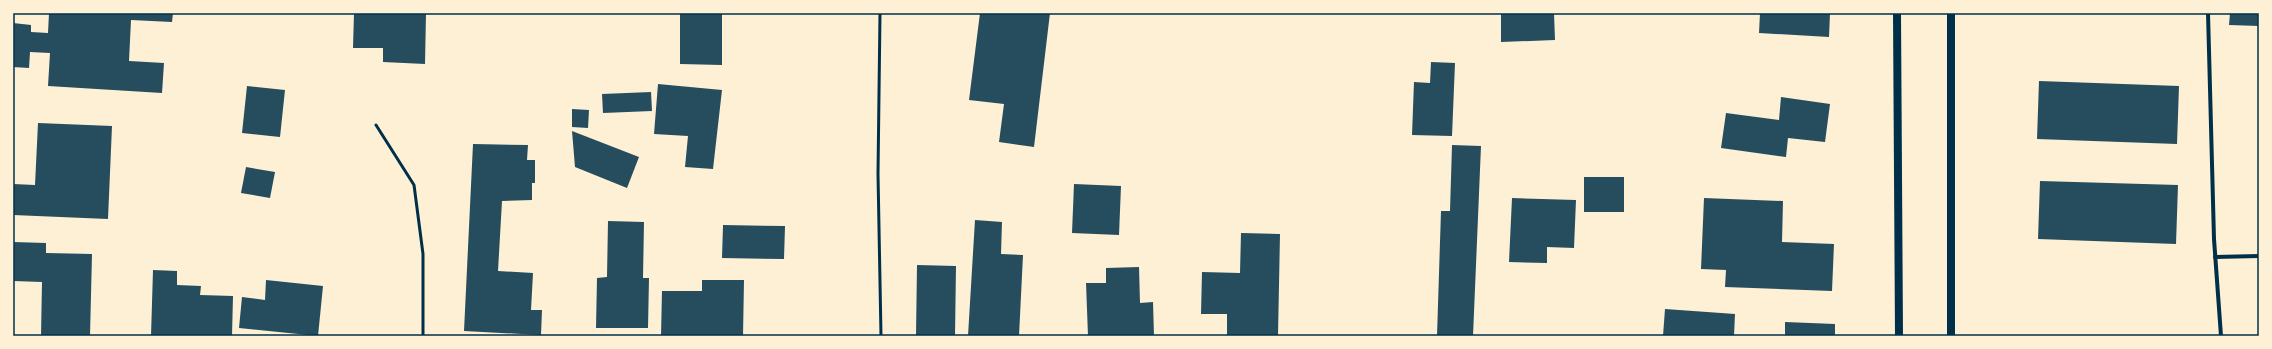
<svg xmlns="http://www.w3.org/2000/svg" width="2272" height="349" viewBox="0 0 2272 349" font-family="'Source Sans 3',sans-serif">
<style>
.building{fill:#264d5e}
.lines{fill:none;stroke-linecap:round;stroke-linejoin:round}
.service{stroke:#003049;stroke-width:3}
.minor{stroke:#003049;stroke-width:4}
.secondary{stroke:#003049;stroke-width:8}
.neatline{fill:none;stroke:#003049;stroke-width:1.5}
</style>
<rect width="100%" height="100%" fill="#fdf0d5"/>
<!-- building -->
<g class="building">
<polygon points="49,13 173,13 172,22 131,20 129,61 164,63 162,93 48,86 50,53 30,52 29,68 13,67 13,23 31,25 31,32 48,33"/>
<polygon points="354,13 426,13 425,64 383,62 383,48 353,48"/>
<polygon points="680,13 722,13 722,65 680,64"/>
<polygon points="980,13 1050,13 1034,147 999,142 1004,104 969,100"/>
<polygon points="1501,13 1554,13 1555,40 1501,42"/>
<polygon points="1760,13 1830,13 1829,37 1759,33"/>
<polygon points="2230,13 2259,13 2259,26 2229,25"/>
<polygon points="1431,62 1455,63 1452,136 1412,135 1414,82 1430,83"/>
<polygon points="2039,81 2179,86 2177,144 2037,139"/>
<polygon points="658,84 722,90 713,169 685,167 688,136 654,134"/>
<polygon points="247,86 285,90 280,137 242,133"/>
<polygon points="651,92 652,111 603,113 602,94"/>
<polygon points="1781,97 1830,104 1825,142 1788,138 1786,157 1721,148 1726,113 1779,120"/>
<polygon points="572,109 589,110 588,128 572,127"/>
<polygon points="38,123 112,126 108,219 13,215 13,184 35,185"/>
<polygon points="572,131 639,157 627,188 575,167"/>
<polygon points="473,144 528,145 527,160 535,160 535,183 532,183 532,200 502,201 498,271 533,273 531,310 542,310 541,335 464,331"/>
<polygon points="1452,145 1481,146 1473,336 1437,336 1441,211 1450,211"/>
<polygon points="246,167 275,172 270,198 241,193"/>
<rect x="1584" y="177" width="40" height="35"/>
<polygon points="2040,181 2178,185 2176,244 2038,239"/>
<polygon points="1074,184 1121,186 1119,235 1072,233"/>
<polygon points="1512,198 1576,200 1574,248 1547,247 1547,263 1509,262"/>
<polygon points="1704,198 1783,201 1782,242 1834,244 1832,291 1725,287 1726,270 1701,269"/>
<polygon points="975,220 1002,222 1001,254 1023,255 1019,336 968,336"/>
<polygon points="608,221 644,222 643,278 649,278 648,328 596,328 597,278 607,277"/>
<polygon points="723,225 785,226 784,259 722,258"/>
<polygon points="1241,233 1280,234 1278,336 1227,336 1227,314 1201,314 1202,272 1240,273"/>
<polygon points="13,242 46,243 46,253 92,254 90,336 41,336 42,282 13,281"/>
<polygon points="917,265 956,266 955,336 916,336"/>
<polygon points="1139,267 1140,303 1153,302 1154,336 1088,336 1086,283 1106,283 1106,268"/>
<polygon points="153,270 177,271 177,285 201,286 200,295 233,296 232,336 151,336"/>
<polygon points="266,280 323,286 318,336 239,328 242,297 265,300"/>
<polygon points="702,280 744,280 743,336 661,336 662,291 702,291"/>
<polygon points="1665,309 1735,314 1734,336 1663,336"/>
<polygon points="1785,322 1835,324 1835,336 1785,336"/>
</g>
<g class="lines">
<!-- service -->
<g class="service">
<polyline points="880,13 878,174 881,336"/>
<polyline points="376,125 414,185 423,254 423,336"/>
</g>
<!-- minor -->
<g class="minor">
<polyline points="2208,13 2214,239 2221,336"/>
<polyline points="2215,257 2259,256"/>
</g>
<!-- secondary -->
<g class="secondary">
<polyline points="1897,13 1899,336"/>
<polyline points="1951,13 1951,336"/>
</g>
</g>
<!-- border -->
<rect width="2272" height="349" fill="none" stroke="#fdf0d5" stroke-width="28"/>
<rect x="14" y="14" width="2244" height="321" class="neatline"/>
</svg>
